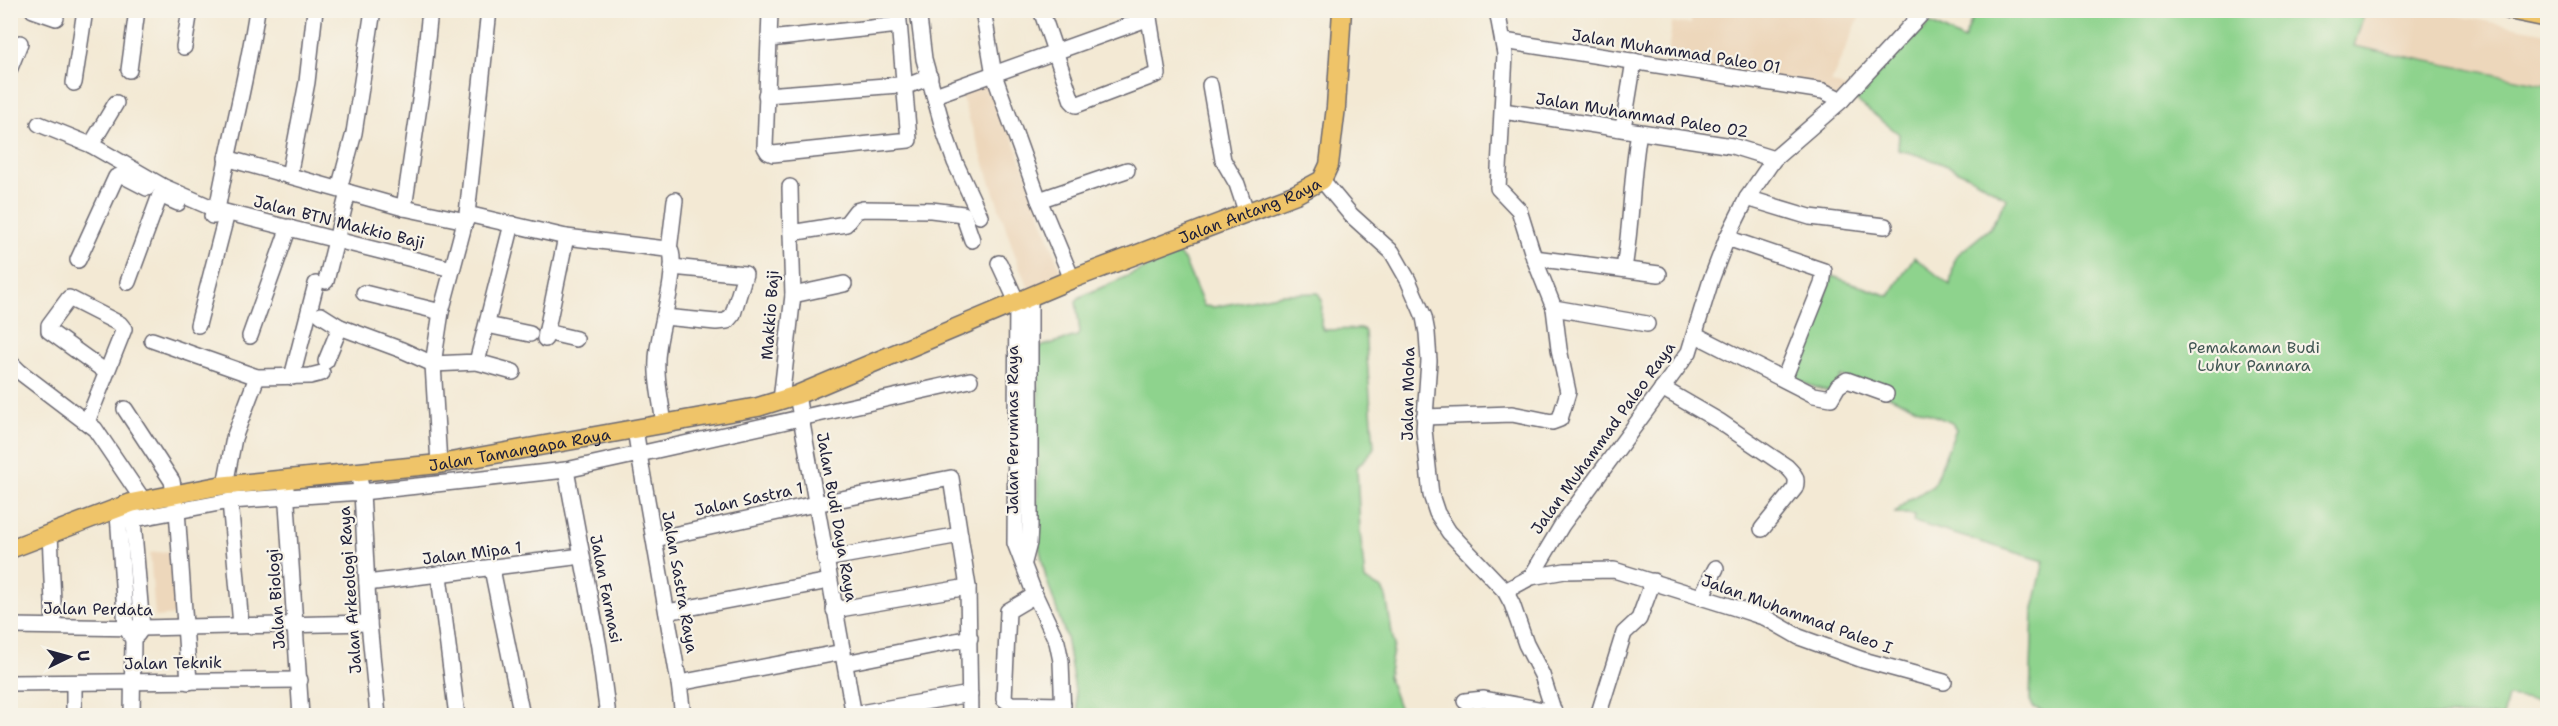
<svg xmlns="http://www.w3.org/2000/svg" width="2558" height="726" viewBox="0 0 2558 726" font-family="'Shantell Sans',sans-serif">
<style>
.built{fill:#edd7bb}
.green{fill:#8ed38d;stroke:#587a64;stroke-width:1.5}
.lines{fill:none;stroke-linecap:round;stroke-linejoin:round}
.minor-casing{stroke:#6b6871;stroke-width:18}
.major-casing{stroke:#6b6871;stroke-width:21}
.minor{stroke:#fff;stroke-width:15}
.major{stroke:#efc469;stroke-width:18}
.labels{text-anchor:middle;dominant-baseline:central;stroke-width:4.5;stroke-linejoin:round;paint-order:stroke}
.street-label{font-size:16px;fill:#22223b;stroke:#f7f3e8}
.park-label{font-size:16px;fill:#425754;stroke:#f7f3e8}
</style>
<rect width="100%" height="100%" fill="#f7f3e8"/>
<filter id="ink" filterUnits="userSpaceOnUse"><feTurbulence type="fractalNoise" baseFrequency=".0167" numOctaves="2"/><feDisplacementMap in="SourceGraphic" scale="12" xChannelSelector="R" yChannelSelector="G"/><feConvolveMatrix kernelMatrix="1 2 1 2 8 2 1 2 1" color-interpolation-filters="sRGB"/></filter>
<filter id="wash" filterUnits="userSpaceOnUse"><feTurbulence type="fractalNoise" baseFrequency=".008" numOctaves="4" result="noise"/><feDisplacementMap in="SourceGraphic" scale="24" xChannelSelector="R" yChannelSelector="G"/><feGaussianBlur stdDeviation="1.35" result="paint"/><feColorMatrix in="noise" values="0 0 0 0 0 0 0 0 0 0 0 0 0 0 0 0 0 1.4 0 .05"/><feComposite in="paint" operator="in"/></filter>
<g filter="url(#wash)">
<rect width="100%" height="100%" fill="#f3e9d4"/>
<!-- built -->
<g class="built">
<polygon points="1679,11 1862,11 1831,82 1847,89 1840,99 1666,71 1672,23 1691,24 1691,12"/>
<polygon points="2365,11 2433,11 2547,33 2547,85 2354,46"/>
<polygon points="991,76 1063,277 1031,293 1019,267 957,83"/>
<polygon points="173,551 178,615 155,617 150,553"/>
</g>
<!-- green -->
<g class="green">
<path d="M1975,11h390l-11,35 193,39v617l-39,-5 -5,19 -452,-1 -18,-8 -3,-7 3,-91 11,-48 -130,-39 1,-7 -20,-2 13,-13 25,-14 23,-57 -4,-6 -110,-47 -13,16 -34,-12 37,-104 57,20 25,-39 36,28 5,-28 35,-29 17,-29c-33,-22 -71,-41 -109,-49l1,-16 -46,-36 77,-75 34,17z"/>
<path d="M1175,255h4l5,5 20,46 10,1 68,-13 36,-1 4,7 -1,26 3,4 39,-1 2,3 9,115c-4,10 -13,13 -17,21l3,63 5,49 17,9 4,7 8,49 -6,32 12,33 4,5h-325l-13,-78 -20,-59 -9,-41 2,-188 4,-3 34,-10 3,-3 -4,-32 4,-4z"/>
</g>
</g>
<g filter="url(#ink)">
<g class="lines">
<!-- minor casing -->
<g class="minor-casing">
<g id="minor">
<polyline points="33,10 56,18"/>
<polyline points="918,10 924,59 944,131 955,162 980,216"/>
<polyline points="983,10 994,75 1039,200 1072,279"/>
<polyline points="1041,10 1072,101 1076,105 1158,74 1149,18"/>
<polyline points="1497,10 1505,54 1498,188 1519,210 1534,258 1554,308 1647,324"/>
<polyline points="770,12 765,147 768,152 773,154 909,140 898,10"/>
<polyline points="769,39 899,25"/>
<polyline points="1504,41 1823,91 1842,100"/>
<polyline points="184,47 190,10"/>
<polyline points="10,68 20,43"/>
<polyline points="129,70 137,10"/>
<polyline points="74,83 85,10"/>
<polyline points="1210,85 1223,160 1237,184 1247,214"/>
<polyline points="766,95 912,84 930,77"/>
<polyline points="935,95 1144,20 1149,18 1148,10"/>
<polyline points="1503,111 1732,146 1774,159"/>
<polyline points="39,124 91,145 164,187 217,210 452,269"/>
<polyline points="1623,128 1634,61"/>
<polyline points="91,145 116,103"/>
<polyline points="226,158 404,208 466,221"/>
<polyline points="289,176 307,82 315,10"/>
<polyline points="1322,180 1351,215 1392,252 1408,280 1424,317 1427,333 1429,361 1424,430 1431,495 1437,513 1449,532 1505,591 1512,604 1526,644 1542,675 1555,716"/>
<polyline points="790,187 791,233 846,224 856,211 863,209 931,210 963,214 972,240"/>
<polyline points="339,189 354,133 373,10"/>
<polyline points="1747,198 1810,217 1885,226"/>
<polyline points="1039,200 1127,170"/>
<polyline points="404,208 423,80 430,10"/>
<path d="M467,214l99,23 100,12 5,2c6,26 -10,71 -13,98 -4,25 3,51 6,75"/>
<path d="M212,216h2l3,-6c12,-67 30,-132 40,-200"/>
<polyline points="1727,238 1824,271 1822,284 1784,379"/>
<polyline points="669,250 675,200"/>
<polyline points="1534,258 1659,274"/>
<polyline points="78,260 116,177 122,175 147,188"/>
<polyline points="999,263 1017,302 1015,543 1035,595 1057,642 1061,661 1063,716"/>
<path d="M1624,268c8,-45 7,-91 15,-136"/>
<polyline points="326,281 348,192"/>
<polyline points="128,282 160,195 178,203"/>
<polyline points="364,293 441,312"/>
<polyline points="793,295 844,284"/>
<polyline points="321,315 340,327 402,350 433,364 477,362 512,224"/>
<polyline points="664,317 716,322 727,321 733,314 745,274 672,267"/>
<polyline points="198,325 227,213"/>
<polyline points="487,325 530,334"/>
<polyline points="546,332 576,339"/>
<polyline points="1696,335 1814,395 1831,398 1838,386 1847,380 1886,394"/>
<polyline points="250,336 289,227"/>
<polyline points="545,339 566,237"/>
<polyline points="152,340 257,377 310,376 322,373"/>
<polyline points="326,361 340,327"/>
<polyline points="10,362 20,372 95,429 143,500"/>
<polyline points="477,362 513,372"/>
<polyline points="292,377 316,284"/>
<path d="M1662,388l57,33 68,46c8,8 11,11 8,21l-33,41"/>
<polyline points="797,395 854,716"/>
<polyline points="781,400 793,295 791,233"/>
<polyline points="125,409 172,481 177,510 189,682"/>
<polyline points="1424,417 1512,414 1552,422 1560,419 1568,392 1559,349 1554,308"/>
<polyline points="87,422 124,329 120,324 69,298 49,325 49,331 106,372"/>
<polyline points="635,429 639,454 970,380"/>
<polyline points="439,464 433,364 441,312 467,214 489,10"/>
<polyline points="566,470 599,647 608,716"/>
<polyline points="358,473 362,492 566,470 639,454 679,683 683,716"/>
<polyline points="225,485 234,438 257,377"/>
<polyline points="286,489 301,716"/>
<polyline points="230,501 241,625"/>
<polyline points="132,508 142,628 137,635"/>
<polyline points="118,514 126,627 133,640 132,716"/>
<polyline points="119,522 230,501 362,492 369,623 378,716"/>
<polyline points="50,533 54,626"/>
<polyline points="655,539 815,504 951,478 968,587 970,716"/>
<polyline points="825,559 960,535"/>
<polyline points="1024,562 1029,543 1030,526 1030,297"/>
<polyline points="492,569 522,716"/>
<polyline points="439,576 457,716"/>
<polyline points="1531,577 1565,571 1614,570 1739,609 1766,618 1799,637 1863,660 1944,682"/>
<polyline points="367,583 582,556"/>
<polyline points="1505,591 1531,577 1562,525 1689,352 1711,280 1727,238 1747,198 1774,159 1842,100 1925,10"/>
<polyline points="1035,595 1008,611 1004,699 1011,704 1063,705"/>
<polyline points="1701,597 1716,568"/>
<polyline points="834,610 968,587"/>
<polyline points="667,612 829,581"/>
<polyline points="10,626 142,628 369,623"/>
<polyline points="845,663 970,638"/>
<polyline points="10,683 300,680"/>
<polyline points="74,683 74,716"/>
<polyline points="679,683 843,652"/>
<polyline points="1465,701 1484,699 1554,712"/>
<polyline points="854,714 970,694"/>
<polyline points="1598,716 1624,633 1639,619 1653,581"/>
</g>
</g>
<!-- major casing -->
<g class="major-casing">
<g id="major">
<polyline points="2509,10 2548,18"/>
<path id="s1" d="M10,549l121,-46 87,-17 221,-22 319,-57 39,-12 275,-116 224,-85 26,-14 7,-15 7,-58 6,-97"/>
</g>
</g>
<!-- minor -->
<use href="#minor" class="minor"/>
<!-- major -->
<use href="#major" class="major"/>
</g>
</g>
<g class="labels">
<!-- street labels -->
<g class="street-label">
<text transform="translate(1676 51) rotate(9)">Jalan Muhammad Paleo 01</text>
<text transform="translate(1642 115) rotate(9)">Jalan Muhammad Paleo 02</text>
<text stroke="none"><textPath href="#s1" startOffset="1294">Jalan Antang Raya</textPath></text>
<text transform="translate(339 222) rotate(14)">Jalan BTN Makkio Baji</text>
<text transform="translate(770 315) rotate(-86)">Makkio Baji</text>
<text transform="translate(1408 394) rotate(-89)">Jalan Moha</text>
<text transform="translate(1012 430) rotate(-90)">Jalan Perumnas Raya</text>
<text transform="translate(1603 438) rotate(-54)">Jalan Muhammad Paleo Raya</text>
<text stroke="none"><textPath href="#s1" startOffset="522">Jalan Tamangapa Raya</textPath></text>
<text transform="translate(749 499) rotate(-12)">Jalan Sastra 1</text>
<text transform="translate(837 517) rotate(80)">Jalan Budi Daya Raya</text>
<text transform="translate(472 553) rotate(-7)">Jalan Mipa 1</text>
<text transform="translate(680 582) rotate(80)">Jalan Sastra Raya</text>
<text transform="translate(606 589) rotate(79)">Jalan Farmasi</text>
<text transform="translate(350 590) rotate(-94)">Jalan Arkeologi Raya</text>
<text transform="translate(276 599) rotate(-94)">Jalan Biologi</text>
<text transform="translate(98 609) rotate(1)">Jalan Perdata</text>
<text transform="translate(1797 614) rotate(20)">Jalan Muhammad Paleo I</text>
<text transform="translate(173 663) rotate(-1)">Jalan Teknik</text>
</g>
<!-- park labels -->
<g class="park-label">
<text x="2254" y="347">Pemakaman Budi<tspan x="2254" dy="18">Luhur Pannara</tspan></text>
</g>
</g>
<!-- margin -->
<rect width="2558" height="726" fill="none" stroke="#f7f3e8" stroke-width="36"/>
<!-- north arrow -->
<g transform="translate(69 657) rotate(85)" stroke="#f7f3e8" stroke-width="4.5" paint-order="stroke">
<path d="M0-4.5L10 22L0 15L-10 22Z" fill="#22223b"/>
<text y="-9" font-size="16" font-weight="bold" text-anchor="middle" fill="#22223b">U</text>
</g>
</svg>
